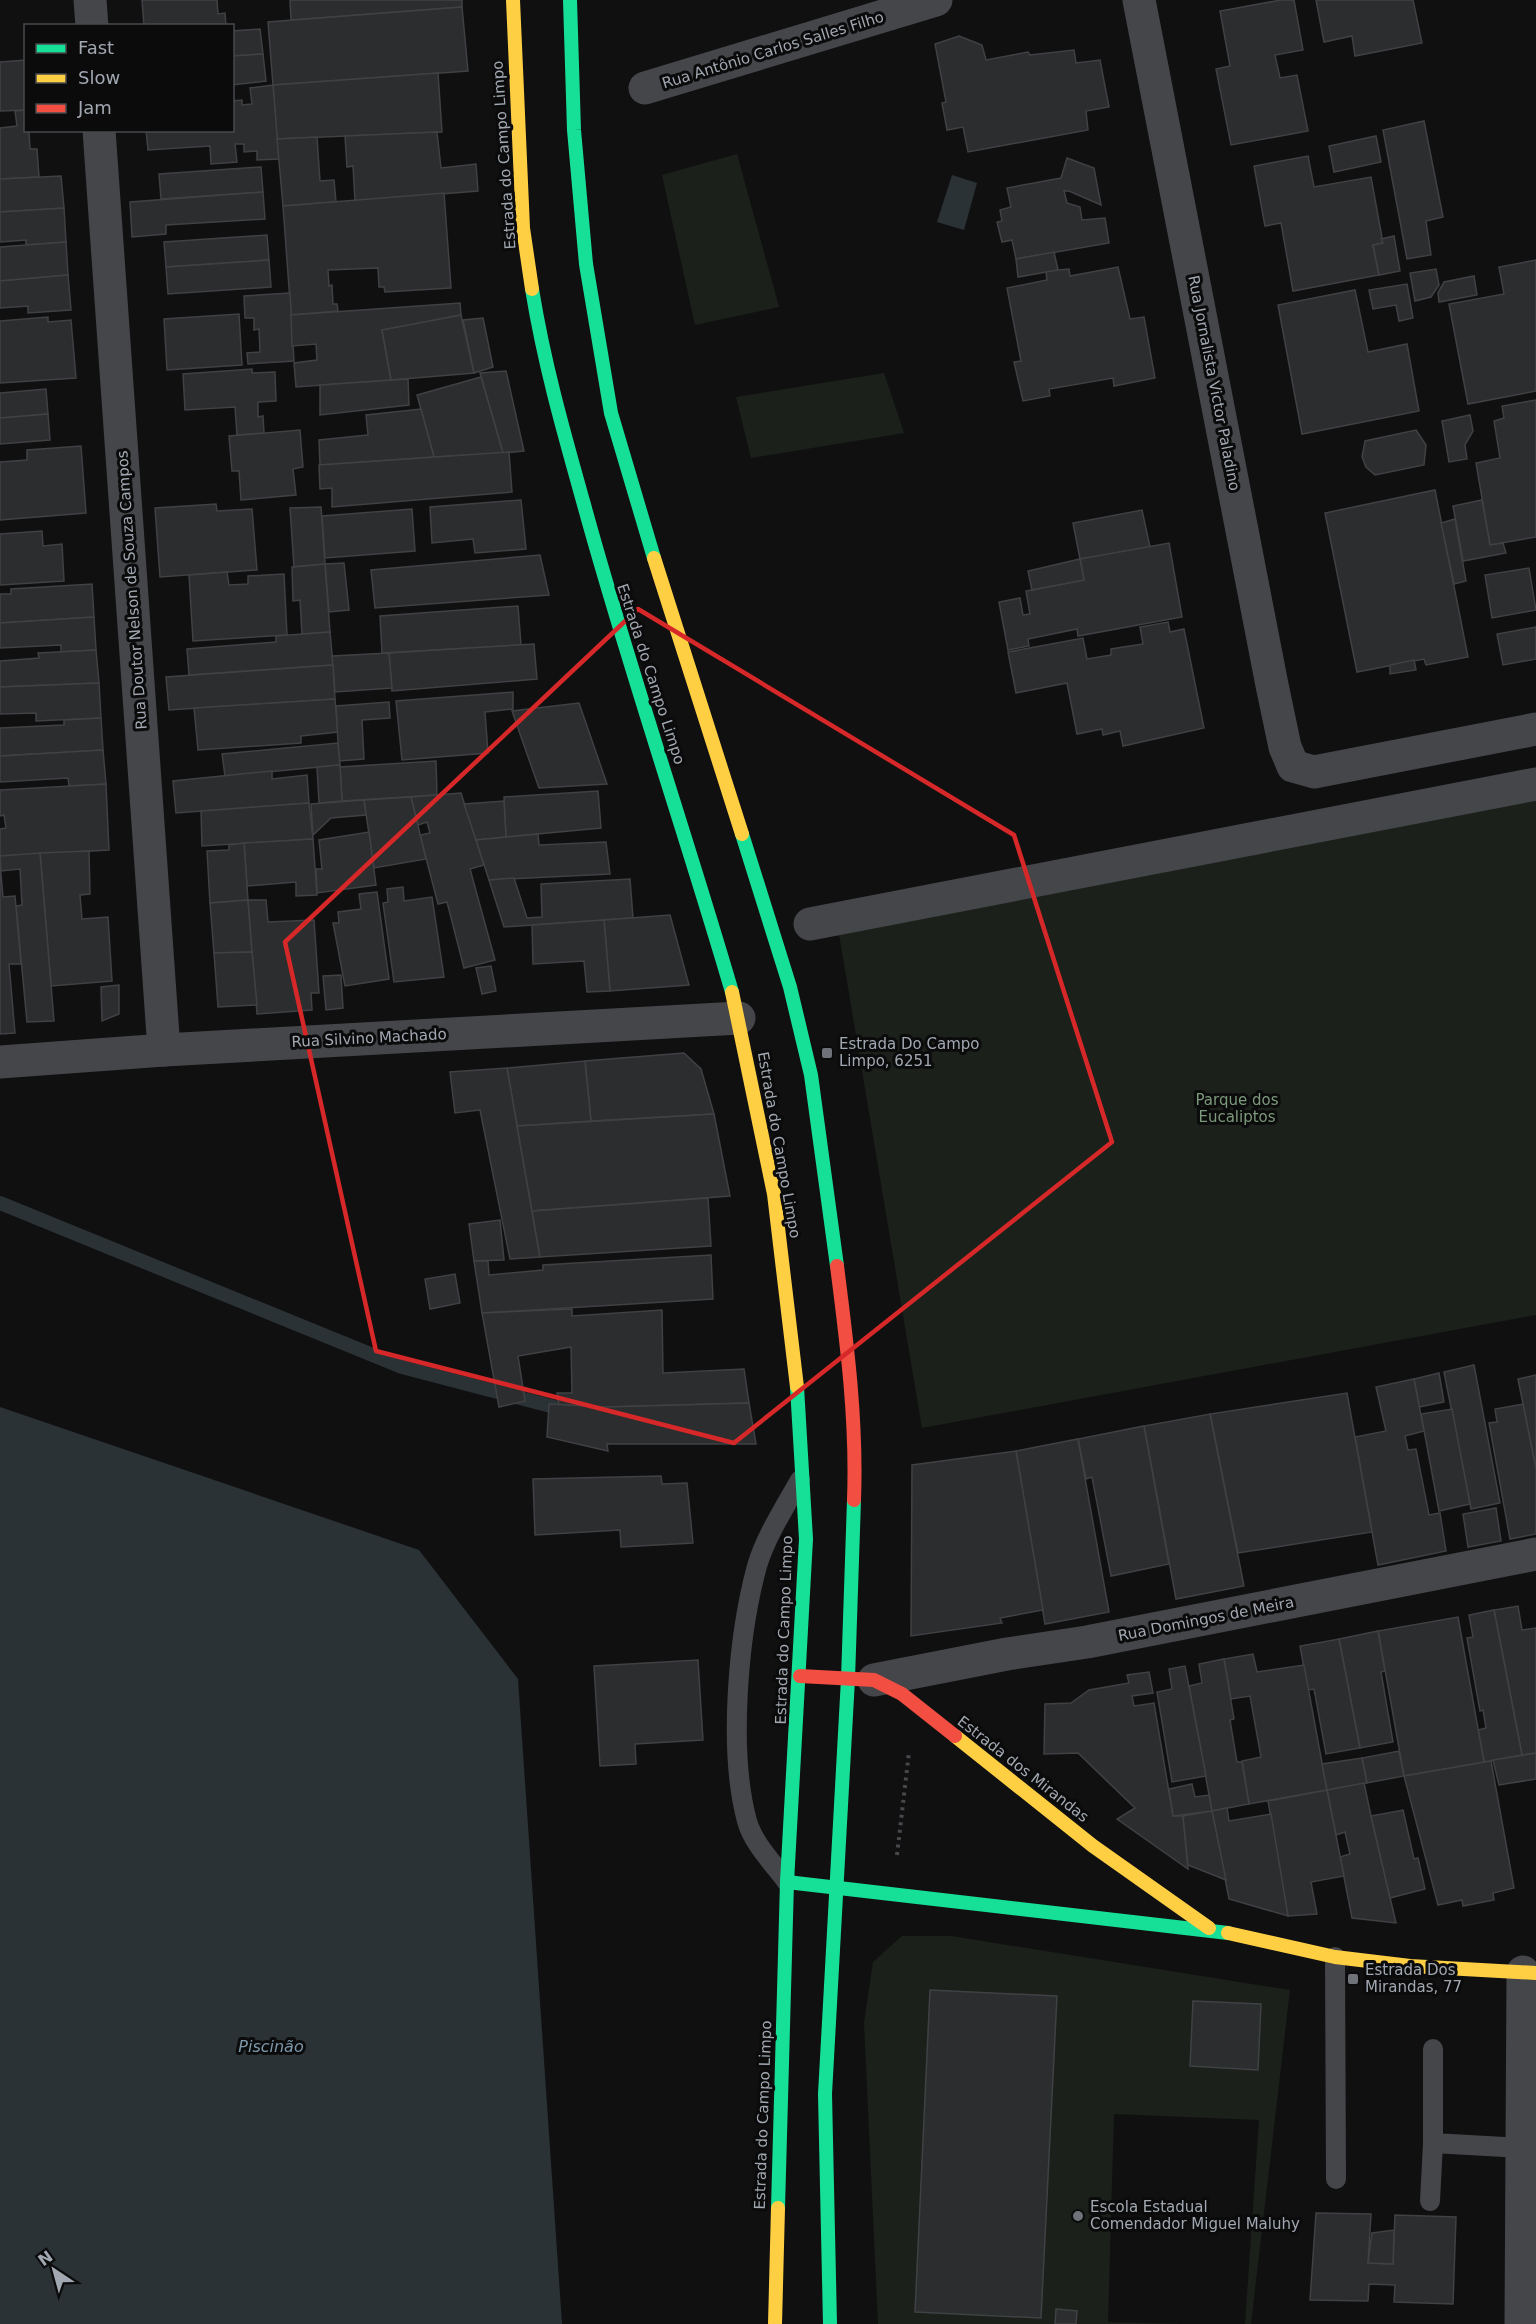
<svg xmlns="http://www.w3.org/2000/svg" width="1536" height="2324" viewBox="0 0 1536 2324" font-family="'DejaVu Sans',sans-serif">
<style>
.green{fill:#1b201b;fill-rule:evenodd}
.water{fill:#2a3236}
.lines{fill:none;stroke-linecap:round;stroke-linejoin:round}
.stream{stroke:#2a3236;stroke-width:14}
.building{fill:#2c2d2e;stroke:#404144;stroke-width:1.5}
.path{stroke:#46484b;stroke-width:4;stroke-dasharray:3 4.5;stroke-linecap:butt}
.lane{stroke:#454649;stroke-width:20}
.street{stroke:#454649;stroke-width:33}
.fast{stroke:#16e098;stroke-width:14}
.slow{stroke:#ffcf43;stroke-width:14}
.jam{stroke:#f24e42;stroke-width:14}
.marked{fill:none;stroke:#d62828;stroke-width:4.5;stroke-linejoin:round}
.poi-dot{fill:#6f7379;stroke:#0b0b0c;stroke-width:2}
.labels{text-anchor:middle;dominant-baseline:central;stroke-width:6;stroke-linejoin:round;paint-order:stroke}
.street-label{font-size:15px;fill:#a2a8b1;stroke:#0b0b0c}
.poi-label{font-size:15px;fill:#a2a8b1;stroke:#0b0b0c;text-anchor:start}
.park-label{font-size:15px;fill:#7c9a7b;stroke:#0b0b0c}
.water-label{font-size:16px;font-style:italic;fill:#7c98a9;stroke:#0b0b0c}
</style>
<rect width="100%" height="100%" fill="#101011"/>
<!-- green -->
<g class="green">
<polygon points="737,154 779,307 695,325 662,175"/>
<polygon points="884,373 904,433 751,458 736,397"/>
<polygon points="1536,793 1536,1315 922,1428 837,922"/>
<path d="M902,1936h49l339,54 -39,334h-6l14,-204 -145,-6 -6,208 73,2h-303l-14,-301 9,-61zM930,1991l127,6 -16,321 -126,-6z"/>
</g>
<!-- water -->
<g class="water">
<polygon points="952,175 977,183 964,230 937,222"/>
<polygon points="0,1407 419,1550 518,1679 562,2324 0,2324"/>
</g>
<g class="lines">
<!-- stream -->
<polyline class="stream" points="0,1203 402,1367 566,1410"/>
</g>
<!-- building -->
<g class="building">
<polygon points="142,0 217,0 218,14 225,13 226,26 144,26"/>
<polygon points="290,0 462,0 462,7 291,20"/>
<polygon points="1281,0 1294,0 1303,50 1275,55 1280,78 1297,75 1308,131 1231,145 1216,69 1230,66 1220,11"/>
<polygon points="1316,0 1413,0 1422,43 1355,56 1352,36 1324,42"/>
<polygon points="462,7 468,71 273,85 268,22"/>
<polygon points="260,29 263,54 232,56 232,31"/>
<polygon points="959,36 982,45 986,60 1028,52 1030,55 1074,50 1076,63 1100,60 1109,107 1086,111 1088,130 968,152 963,127 947,130 942,103 946,102 935,44"/>
<polygon points="263,54 266,81 232,85 232,56"/>
<polygon points="26,60 26,110 0,111 0,62"/>
<polygon points="438,73 442,132 277,139 273,85"/>
<polygon points="273,85 279,159 257,160 257,151 244,152 244,144 235,144 237,162 211,164 210,146 148,150 146,130 232,130 232,101 242,100 242,105 252,104 250,88"/>
<polygon points="26,110 26,130 32,130 29,131 30,149 37,149 39,177 0,179 0,128 17,126 15,111"/>
<polygon points="1424,121 1443,217 1426,221 1431,255 1407,259 1383,130"/>
<polygon points="437,132 441,168 476,164 478,191 355,201 353,166 347,167 345,136"/>
<polygon points="1376,136 1381,162 1334,172 1329,146"/>
<polygon points="317,137 320,181 334,180 336,202 283,206 277,139"/>
<polygon points="1308,156 1314,187 1371,177 1383,243 1373,245 1379,275 1293,291 1281,223 1265,226 1254,166"/>
<polygon points="1067,158 1094,168 1101,205 1069,191 1064,191 1067,203 1080,207 1082,220 1105,218 1109,243 1016,259 1012,240 1002,242 997,222 1002,221 1000,210 1011,207 1007,188 1061,178"/>
<polygon points="261,167 263,192 161,199 159,174"/>
<polygon points="61,176 64,208 0,212 0,179"/>
<polygon points="263,192 265,219 166,225 166,234 132,237 130,202"/>
<polygon points="444,193 451,288 385,292 384,287 379,287 378,268 328,270 329,286 332,285 333,304 337,304 338,311 291,315 283,206"/>
<polygon points="64,208 66,242 26,245 26,240 0,242 0,212"/>
<polygon points="267,235 269,260 166,267 164,242"/>
<polygon points="1394,236 1400,271 1379,275 1373,245 1383,243 1381,239"/>
<polygon points="66,242 68,275 0,281 0,247"/>
<polygon points="1054,252 1058,270 1018,277 1016,259"/>
<polygon points="269,260 271,287 168,294 166,267"/>
<polygon points="1536,260 1536,391 1468,404 1449,304 1504,294 1499,267"/>
<polygon points="1118,267 1130,319 1144,317 1155,378 1114,386 1113,378 1049,389 1050,396 1023,401 1014,362 1021,361 1007,288 1047,280 1046,272 1058,270 1069,269 1070,276"/>
<polygon points="1436,269 1439,285 1431,297 1415,301 1410,273"/>
<polygon points="68,275 71,310 28,313 28,306 0,308 0,281"/>
<polygon points="1474,276 1477,295 1439,302 1438,293 1444,282"/>
<polygon points="1407,284 1413,318 1399,321 1396,305 1373,309 1369,290"/>
<polygon points="1355,290 1368,352 1407,344 1419,411 1302,434 1278,305"/>
<polygon points="290,293 294,361 248,364 247,353 260,352 259,329 254,330 254,318 245,318 244,296"/>
<polygon points="460,303 461,315 382,330 391,380 296,387 294,363 317,360 316,344 292,346 291,315"/>
<polygon points="239,314 242,365 167,370 164,319"/>
<polygon points="461,315 474,373 391,380 382,330"/>
<polygon points="48,317 48,322 71,320 76,378 0,383 0,321"/>
<polygon points="483,318 493,367 474,373 463,320"/>
<polygon points="252,369 252,373 275,372 276,401 258,402 258,417 263,416 264,433 237,435 235,407 185,410 183,374"/>
<polygon points="506,371 524,451 503,453 480,373"/>
<polygon points="481,377 503,453 434,457 417,395"/>
<polygon points="408,379 409,405 320,415 320,385"/>
<polygon points="46,389 48,414 0,418 0,393"/>
<polygon points="1536,400 1536,537 1490,545 1476,463 1500,458 1494,421 1504,418 1502,406"/>
<polygon points="421,409 434,457 320,465 319,440 368,435 366,415"/>
<polygon points="48,414 50,440 0,444 0,418"/>
<polygon points="1470,415 1473,431 1465,445 1467,459 1449,462 1442,421"/>
<polygon points="300,430 303,467 293,469 296,495 241,500 239,471 232,471 229,436"/>
<polygon points="1416,430 1426,445 1424,465 1375,475 1366,467 1362,457 1365,441"/>
<polygon points="81,446 86,513 0,520 0,462 27,460 27,450"/>
<polygon points="509,452 512,492 332,507 332,488 320,489 319,465"/>
<polygon points="1435,490 1468,657 1426,665 1424,659 1357,672 1325,513"/>
<polygon points="521,500 526,549 475,553 473,539 432,543 430,507"/>
<polygon points="1482,500 1490,545 1503,543 1506,553 1463,561 1453,506"/>
<polygon points="216,504 217,511 252,509 257,570 160,577 155,508"/>
<polygon points="321,507 325,564 294,567 290,508"/>
<polygon points="412,509 415,551 325,558 322,516"/>
<polygon points="1142,510 1150,547 1080,559 1073,523"/>
<polygon points="1455,519 1466,581 1454,584 1441,523"/>
<polygon points="42,531 43,546 62,544 64,581 0,585 0,534"/>
<polygon points="1169,543 1182,617 1078,636 1077,629 1028,639 1029,646 1008,650 999,602 1020,598 1023,615 1030,614 1026,591 1084,580 1080,559"/>
<polygon points="540,555 549,595 375,608 371,570"/>
<polygon points="1080,559 1084,580 1032,590 1028,571"/>
<polygon points="344,563 349,610 329,612 325,564"/>
<polygon points="325,564 330,632 302,634 300,600 293,601 292,567"/>
<polygon points="1529,568 1536,610 1492,618 1485,575"/>
<polygon points="227,572 229,585 248,584 248,576 284,574 287,635 193,641 189,575"/>
<polygon points="92,584 94,617 0,623 0,594 11,594 11,589"/>
<polygon points="518,606 521,645 382,653 380,616"/>
<polygon points="94,617 96,650 61,652 61,645 0,648 0,623"/>
<polygon points="1168,622 1170,632 1184,629 1204,728 1123,746 1120,731 1103,735 1102,729 1077,734 1067,683 1016,693 1008,652 1083,638 1087,659 1111,655 1111,649 1143,644 1140,627"/>
<polygon points="1536,627 1536,659 1503,665 1497,634"/>
<polygon points="330,632 333,665 189,675 187,649 276,642 276,636"/>
<polygon points="534,644 537,679 392,691 389,653"/>
<polygon points="96,650 99,683 0,687 0,661 39,658 38,653"/>
<polygon points="389,653 392,688 335,692 332,656"/>
<polygon points="1414,660 1416,670 1390,674 1390,665"/>
<polygon points="333,665 335,699 169,710 166,677"/>
<polygon points="99,683 101,718 36,721 36,713 0,714 0,687"/>
<polygon points="513,692 513,709 485,712 488,753 402,760 396,701"/>
<polygon points="335,699 338,732 301,736 301,743 198,750 194,708"/>
<polygon points="389,702 390,718 362,720 364,759 339,761 336,706"/>
<polygon points="579,703 607,784 539,788 512,711"/>
<polygon points="101,718 103,750 0,756 0,728 64,725 64,720"/>
<polygon points="338,743 340,765 225,776 222,754"/>
<polygon points="103,750 106,784 69,786 68,778 0,782 0,756"/>
<polygon points="436,761 437,795 342,801 340,767"/>
<polygon points="340,765 342,801 319,803 317,767"/>
<polygon points="272,771 272,779 307,775 309,803 176,813 173,781"/>
<polygon points="106,784 109,850 0,856 0,829 6,828 4,815 0,816 0,790"/>
<polygon points="598,791 601,828 506,837 504,797"/>
<polygon points="461,793 484,865 470,869 495,960 464,968 447,902 438,904 420,835 430,833 427,822 418,825 411,797"/>
<polygon points="411,797 426,859 374,868 364,800"/>
<polygon points="364,800 366,815 331,818 313,835 311,804"/>
<polygon points="504,801 506,837 476,840 464,804"/>
<polygon points="309,803 313,839 202,846 201,811"/>
<polygon points="369,832 376,885 317,893 316,869 322,869 319,840"/>
<polygon points="538,834 539,845 606,842 610,874 489,880 476,840"/>
<polygon points="313,839 317,895 296,896 296,882 247,886 244,843"/>
<polygon points="244,843 248,900 210,903 207,851 229,850 229,845"/>
<polygon points="89,851 90,894 80,895 82,919 108,917 112,981 51,986 40,853"/>
<polygon points="40,853 54,1021 27,1022 16,906 22,905 20,869 1,871 0,856"/>
<polygon points="0,864 3,897 15,896 21,964 9,964 15,1033 0,1034"/>
<polygon points="514,878 527,918 542,917 541,884 630,879 633,918 504,927 489,880"/>
<polygon points="403,887 404,901 432,897 444,977 394,982 383,903 388,902 387,889"/>
<polygon points="377,892 389,979 345,986 333,923 339,923 338,912 361,909 359,894"/>
<polygon points="248,900 252,952 214,953 210,903"/>
<polygon points="248,900 266,900 268,922 314,920 319,993 311,993 312,1010 257,1014"/>
<polygon points="670,915 689,985 610,991 604,920"/>
<polygon points="604,920 610,991 587,992 584,961 533,964 532,925"/>
<polygon points="252,952 257,1005 218,1007 214,953"/>
<polygon points="491,966 496,991 482,994 476,968"/>
<polygon points="341,975 343,1008 326,1010 323,976"/>
<polygon points="119,985 119,1014 102,1021 101,987"/>
<polygon points="684,1053 701,1069 714,1114 591,1121 585,1061"/>
<polygon points="585,1061 591,1121 517,1126 507,1068"/>
<polygon points="507,1068 532,1211 540,1257 510,1259 480,1110 455,1113 450,1072"/>
<polygon points="714,1114 730,1196 532,1211 517,1126"/>
<polygon points="708,1198 711,1246 540,1257 532,1211"/>
<polygon points="500,1220 504,1260 474,1261 469,1224"/>
<polygon points="711,1255 713,1299 482,1313 474,1261 488,1261 489,1275 543,1270 543,1265"/>
<polygon points="455,1274 460,1303 430,1309 425,1279"/>
<polygon points="572,1309 572,1316 662,1310 663,1373 744,1369 749,1403 606,1407 559,1405 557,1393 572,1393 571,1347 518,1356 525,1401 499,1407 482,1313"/>
<polygon points="1474,1365 1500,1503 1471,1509 1444,1372"/>
<polygon points="1439,1373 1444,1402 1419,1407 1414,1379"/>
<polygon points="1536,1375 1536,1469 1518,1379"/>
<polygon points="1414,1379 1424,1431 1405,1436 1408,1450 1416,1449 1429,1515 1440,1513 1446,1551 1378,1565 1355,1437 1386,1431 1376,1387"/>
<polygon points="1347,1393 1372,1532 1238,1553 1210,1414"/>
<polygon points="749,1403 756,1444 607,1444 608,1451 547,1437 549,1404 606,1407"/>
<polygon points="1523,1404 1536,1469 1536,1534 1510,1539 1489,1423 1497,1422 1495,1409"/>
<polygon points="1452,1409 1470,1504 1439,1511 1421,1414"/>
<polygon points="1210,1414 1244,1586 1176,1599 1144,1426"/>
<polygon points="1144,1426 1169,1564 1111,1576 1092,1477 1086,1479 1078,1439"/>
<polygon points="1078,1439 1109,1612 1045,1624 1016,1451"/>
<polygon points="1016,1451 1043,1610 1000,1618 1002,1623 911,1636 912,1465"/>
<polygon points="661,1476 662,1484 687,1483 693,1543 621,1547 620,1530 535,1535 533,1479"/>
<polygon points="1496,1508 1501,1541 1468,1547 1463,1514"/>
<polygon points="1518,1606 1522,1630 1536,1628 1536,1753 1522,1755 1494,1610"/>
<polygon points="1494,1610 1522,1755 1484,1762 1478,1730 1486,1728 1483,1710 1480,1711 1467,1638 1473,1637 1469,1615"/>
<polygon points="1458,1617 1484,1762 1404,1776 1378,1631"/>
<polygon points="1378,1631 1385,1671 1381,1672 1393,1742 1360,1748 1339,1639"/>
<polygon points="1339,1639 1360,1748 1326,1754 1314,1689 1308,1690 1300,1646"/>
<polygon points="1253,1654 1257,1672 1304,1665 1327,1790 1249,1804 1242,1761 1261,1757 1250,1696 1231,1699 1224,1659"/>
<polygon points="1224,1659 1234,1719 1230,1720 1237,1762 1242,1762 1249,1804 1212,1811 1189,1686 1202,1683 1199,1664"/>
<polygon points="698,1660 703,1740 635,1744 636,1764 600,1766 594,1666"/>
<polygon points="1185,1666 1206,1776 1172,1782 1157,1692 1172,1689 1169,1669"/>
<polygon points="1149,1672 1153,1693 1132,1696 1134,1706 1154,1703 1173,1816 1183,1816 1188,1869 1117,1819 1135,1808 1078,1753 1044,1754 1045,1704 1071,1703 1089,1690 1129,1683 1127,1675"/>
<polygon points="1399,1751 1404,1776 1367,1783 1362,1758"/>
<polygon points="1536,1753 1536,1779 1499,1785 1493,1760"/>
<polygon points="1362,1758 1367,1783 1327,1790 1322,1764"/>
<polygon points="1491,1761 1514,1888 1493,1893 1494,1900 1463,1906 1462,1900 1438,1905 1404,1776"/>
<polygon points="1364,1783 1371,1816 1396,1923 1352,1918 1340,1857 1350,1854 1345,1832 1336,1835 1327,1790"/>
<polygon points="1192,1784 1195,1797 1209,1795 1212,1811 1173,1816 1169,1789"/>
<polygon points="1327,1790 1344,1876 1311,1882 1317,1914 1288,1916 1268,1801"/>
<polygon points="1227,1808 1229,1821 1271,1814 1288,1916 1229,1899 1212,1811"/>
<polygon points="1403,1810 1414,1859 1418,1858 1425,1889 1390,1898 1371,1816"/>
<polygon points="1212,1811 1226,1880 1188,1865 1183,1816"/>
<polygon points="930,1990 1057,1996 1041,2318 915,2312"/>
<polygon points="1193,2001 1261,2004 1258,2070 1190,2066"/>
<polygon points="1316,2213 1371,2214 1368,2263 1393,2264 1395,2215 1456,2217 1453,2304 1394,2302 1395,2285 1369,2284 1368,2301 1310,2300"/>
<polygon points="1394,2230 1393,2264 1368,2263 1372,2233"/>
<polygon points="1056,2309 1077,2311 1076,2324 1055,2324"/>
</g>
<g class="lines">
<!-- path -->
<polyline class="path" points="897,1855 909,1752"/>
<!-- lane -->
<g class="lane">
<path d="M787,1882c-14,-19 -34,-39 -40,-61 -19,-70 -9,-185 10,-255 9,-30 28,-59 43,-86"/>
<polyline points="1335,1957 1336,2179"/>
<polyline points="1433,2049 1433,2143 1522,2148"/>
<polyline points="1430,2201 1433,2143"/>
</g>
<!-- street -->
<g class="street">
<polyline points="90,0 92,26"/>
<polyline points="1139,0 1272,685 1285,747 1293,766 1314,772 1536,729"/>
<polyline points="645,88 936,0"/>
<polyline points="99,130 164,1050"/>
<polyline points="810,924 1536,784"/>
<polyline points="0,1062 164,1050 739,1018"/>
<polyline points="874,1680 1007,1654 1087,1642 1536,1554"/>
<polyline points="1521,2324 1523,1972"/>
</g>
<!-- fast -->
<g class="fast">
<polyline points="570,0 574,130 586,264 611,413 654,558"/>
<path d="M532,289c12,74 31,141 51,212 45,165 101,327 149,491"/>
<polyline points="742,834 790,987 811,1075 837,1266"/>
<polyline points="787,1882 1228,1933"/>
<polyline points="778,2208 787,1882 806,1539 797,1387"/>
<polyline points="830,2324 825,2094 848,1679 854,1500"/>
</g>
<!-- slow -->
<g class="slow">
<polyline points="513,0 523,228 532,289"/>
<polyline points="654,558 742,834"/>
<polyline points="732,992 774,1194 797,1387"/>
<polyline points="955,1736 1093,1846 1209,1928"/>
<polyline points="1228,1933 1335,1957 1410,1966 1536,1973"/>
<polyline points="775,2324 778,2208"/>
</g>
<!-- jam -->
<g class="jam">
<path d="M837,1266c10,78 20,155 17,234"/>
<polyline points="800,1676 874,1680 902,1694 955,1736"/>
</g>
</g>
<!-- marked area -->
<path class="marked" d="M638,609l376,226 98,307 -378,301 -358,-92 -91,-409z"/>
<!-- markers -->
<g class="poi-dot">
<rect x="821" y="1047" width="12" height="12" rx="3"/>
<rect x="1347" y="1973" width="12" height="12" rx="3"/>
<circle cx="1078" cy="2216" r="6"/>
</g>
<g class="labels">
<!-- street labels -->
<g class="street-label">
<text transform="translate(773 50) rotate(-17)">Rua Antônio Carlos Salles Filho</text>
<text transform="translate(504 155) rotate(-94)">Estrada do Campo Limpo</text>
<text transform="translate(1214 383) rotate(79)">Rua Jornalista Victor Paladino</text>
<text transform="translate(132 590) rotate(-94)">Rua Doutor Nelson de Souza Campos</text>
<text transform="translate(651 674) rotate(72)">Estrada do Campo Limpo</text>
<text transform="translate(369 1038) rotate(-3)">Rua Silvino Machado</text>
<text transform="translate(779 1145) rotate(80)">Estrada do Campo Limpo</text>
<text transform="translate(1206 1619) rotate(-11)">Rua Domingos de Meira</text>
<text transform="translate(784 1630) rotate(-88)">Estrada do Campo Limpo</text>
<text transform="translate(1023 1769) rotate(38)">Estrada dos Mirandas</text>
<text transform="translate(763 2115) rotate(-88)">Estrada do Campo Limpo</text>
</g>
<!-- poi labels -->
<g class="poi-label">
<text x="839" y="1044">Estrada Do Campo<tspan x="839" dy="17">Limpo, 6251</tspan></text>
<text x="1365" y="1970">Estrada Dos<tspan x="1365" dy="17">Mirandas, 77</tspan></text>
<text x="1090" y="2207">Escola Estadual<tspan x="1090" dy="17">Comendador Miguel Maluhy</tspan></text>
</g>
<!-- park labels -->
<g class="park-label">
<text x="1237" y="1100">Parque dos<tspan x="1237" dy="17">Eucaliptos</tspan></text>
</g>
<!-- water labels -->
<g class="water-label">
<text x="271" y="2046">Piscinão</text>
</g>
</g>
<!-- legend -->
<rect x="24" y="24" width="210" height="108" fill="#0b0b0c" stroke="#474a4e" stroke-width="1.5"/>
<rect x="36" y="44" width="30" height="9" fill="#16e098" stroke="#474a4e" stroke-width="1.5"/>
<text x="78" y="54" font-size="18" fill="#a2a8b1">Fast</text>
<rect x="36" y="74" width="30" height="9" fill="#ffcf43" stroke="#474a4e" stroke-width="1.5"/>
<text x="78" y="84" font-size="18" fill="#a2a8b1">Slow</text>
<rect x="36" y="104" width="30" height="9" fill="#f24e42" stroke="#474a4e" stroke-width="1.5"/>
<text x="78" y="114" font-size="18" fill="#a2a8b1">Jam</text>
<!-- north arrow -->
<g transform="translate(54 2270) rotate(324)" stroke="#0b0b0c" stroke-width="4.5" paint-order="stroke">
<path d="M0-4.5L10 22L0 15L-10 22Z" fill="#a2a8b1"/>
<text y="-9" font-size="16" font-weight="bold" text-anchor="middle" fill="#a2a8b1">N</text>
</g>
</svg>
